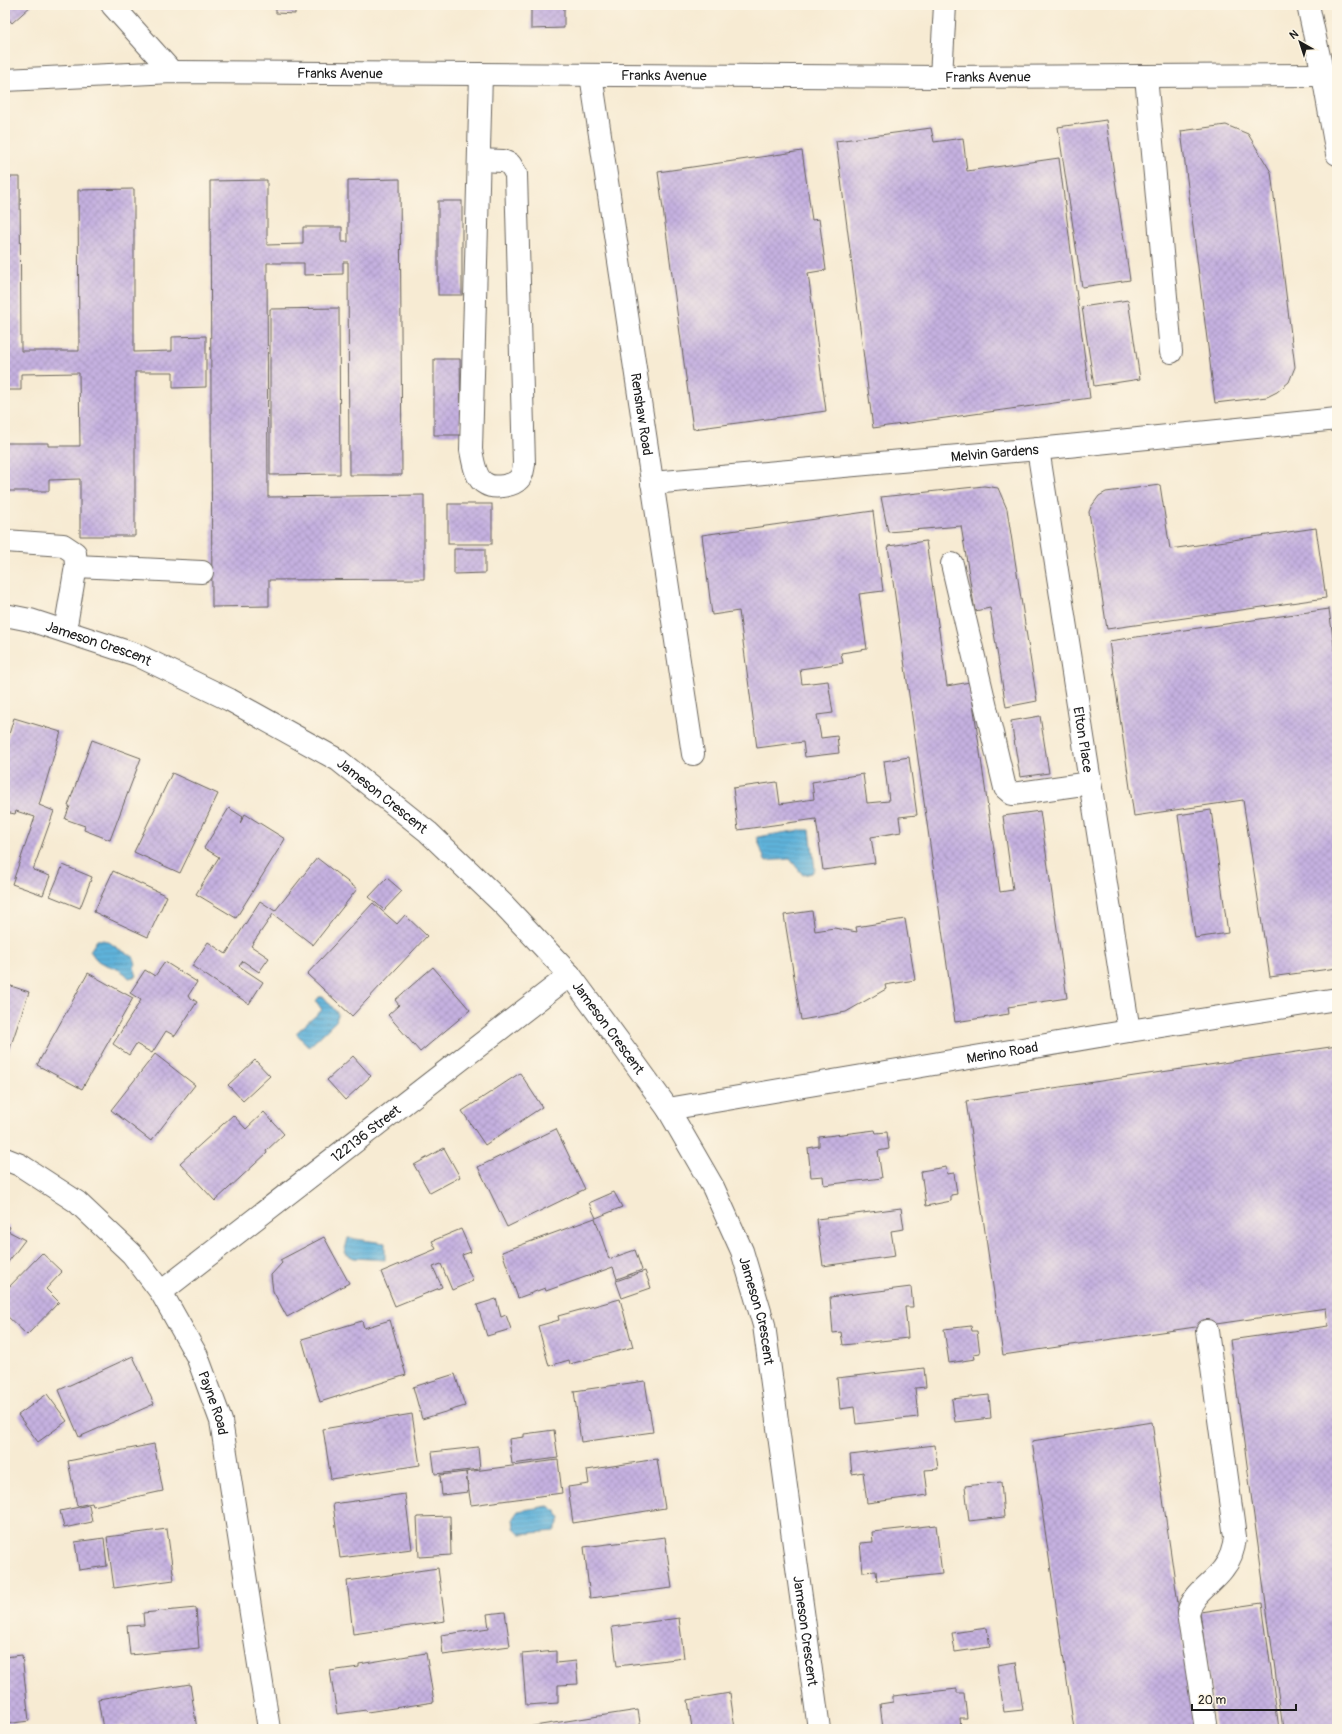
<svg xmlns="http://www.w3.org/2000/svg" width="1342" height="1734" viewBox="0 0 1342 1734" font-family="Pangolin,sans-serif">
<style>
.water{fill:url(#water-rules);stroke:#3e677b}
.building{fill:url(#building-cross-hatch)}
.lines{fill:none;stroke-linecap:round;stroke-linejoin:round}
.minor-casing{stroke:#69645c;stroke-width:24}
.major-casing{stroke:#69645c;stroke-width:24}
.minor{stroke:#fff;stroke-width:22}
.major{stroke:#fff;stroke-width:22}
.labels{text-anchor:middle;dominant-baseline:central;stroke-width:3;stroke-linejoin:round;paint-order:stroke}
.street-label{font-size:14px;fill:#1c1c1c;stroke:#fcf5e5}
</style>
<defs>
<pattern id="water-rules" width="6" height="5" patternUnits="userSpaceOnUse"><rect width="6" height="5" fill="#5fb2da"/><path d="M0 2.5h6" fill="none" stroke="#5298ba"/></pattern>
<pattern id="building-cross-hatch" width="8" height="8" patternUnits="userSpaceOnUse"><rect width="8" height="8" fill="#c5b1e0"/><path d="M0 0l8 8M0 8l8-8" fill="none" stroke="#a998c0"/></pattern>
</defs>
<rect width="100%" height="100%" fill="#fcf5e5"/>
<filter id="ink" filterUnits="userSpaceOnUse"><feTurbulence type="fractalNoise" baseFrequency=".025" numOctaves="2"/><feDisplacementMap in="SourceGraphic" scale="8" xChannelSelector="R" yChannelSelector="G"/><feConvolveMatrix kernelMatrix="1 2 1 2 8 2 1 2 1" color-interpolation-filters="sRGB"/></filter>
<filter id="wash" filterUnits="userSpaceOnUse"><feTurbulence type="fractalNoise" baseFrequency=".012" numOctaves="4" result="noise"/><feDisplacementMap in="SourceGraphic" scale="16" xChannelSelector="R" yChannelSelector="G"/><feGaussianBlur stdDeviation="0.9" result="paint"/><feColorMatrix in="noise" values="0 0 0 0 0 0 0 0 0 0 0 0 0 0 0 0 0 1.4 0 .05"/><feComposite in="paint" operator="in"/></filter>
<g filter="url(#wash)">
<rect width="100%" height="100%" fill="#f7ebd3"/>
<!-- water -->
<g class="water">
<polygon points="800,830 810,830 815,869 812,873 803,875 790,859 765,861 757,837"/>
<path d="M97,940c10,-1 13,3 20,8 8,6 17,5 19,16l-2,3 3,9 -8,2c-10,-13 -26,-11 -33,-19 -2,-2 -4,-6 -6,-8z"/>
<polygon points="319,997 324,997 338,1014 336,1021 309,1047 296,1033 322,1010 316,1001"/>
<polygon points="348,1238 385,1243 385,1260 354,1258 344,1253"/>
<polygon points="548,1506 557,1512 560,1519 554,1531 520,1534 514,1528 513,1518 518,1511"/>
</g>
<g id="blocks">
<!-- building -->
<g class="building">
<polygon points="5,5 32,5 12,23 5,15"/>
<polygon points="276,5 295,5 295,14 276,13"/>
<polygon points="531,6 564,6 564,28 531,29"/>
<polygon points="1106,120 1130,280 1082,287 1058,127"/>
<polygon points="1226,125 1248,134 1271,172 1295,367 1289,382 1277,392 1267,397 1215,403 1181,131"/>
<polygon points="931,128 934,142 963,138 967,171 1059,158 1090,398 873,428 836,141"/>
<polygon points="802,151 812,220 819,219 826,270 808,273 826,411 693,429 658,172"/>
<polygon points="5,177 20,177 21,351 79,351 78,190 134,189 134,352 172,351 172,337 206,336 206,387 173,388 173,372 135,372 135,536 80,536 80,479 49,480 49,491 5,491 5,443 48,443 48,446 80,446 79,373 21,374 21,390 5,390"/>
<polygon points="400,179 402,475 349,475 348,262 343,262 343,274 304,275 304,263 267,263 268,497 424,495 424,579 269,580 269,606 212,607 210,181 267,180 267,245 303,244 303,227 342,227 342,242 348,242 348,180"/>
<rect x="438" y="201" width="24" height="94"/>
<polygon points="1128,300 1140,379 1094,386 1082,307"/>
<polygon points="339,308 340,474 270,475 270,309"/>
<polygon points="434,359 460,359 461,435 434,435"/>
<polygon points="1160,485 1170,549 1316,528 1326,598 1107,629 1089,512 1091,507 1099,496 1106,492"/>
<polygon points="984,486 998,488 1007,509 1037,701 1006,707 990,608 975,611 961,526 888,532 881,497"/>
<rect x="448" y="504" width="44" height="40"/>
<polygon points="873,511 883,591 859,594 867,649 841,653 843,663 800,669 802,684 828,681 833,713 817,715 821,738 837,736 839,753 805,757 803,742 757,748 739,611 712,615 702,535"/>
<polygon points="926,541 947,686 970,682 1000,892 1013,890 1003,816 1040,811 1067,998 1008,1007 1009,1014 955,1022 888,546"/>
<polygon points="454,549 485,549 485,573 454,574"/>
<polygon points="1329,609 1337,667 1337,968 1270,977 1243,800 1134,816 1109,641"/>
<polygon points="1040,716 1049,773 1020,777 1011,721"/>
<polygon points="14,718 61,732 39,805 54,811 33,870 50,876 43,895 12,884 35,817 16,811 15,814 5,812 5,747"/>
<polygon points="92,740 141,758 110,840 84,830 85,826 65,819 70,806 68,806"/>
<polygon points="909,757 917,815 899,817 901,832 871,837 875,863 823,870 816,819 738,830 733,788 777,782 780,804 814,799 812,782 863,774 867,803 889,801 884,761"/>
<polygon points="172,773 218,794 180,873 134,852"/>
<polygon points="229,808 243,817 240,823 245,814 285,839 236,918 196,894 219,857 204,848"/>
<polygon points="1211,810 1228,933 1195,938 1178,815"/>
<polygon points="317,858 357,889 313,945 273,914 251,946 269,958 259,972 243,961 239,966 263,982 249,1004 192,966 208,942 226,954 260,901 275,911"/>
<polygon points="63,865 92,877 80,908 50,896"/>
<polygon points="113,871 167,896 148,937 94,912"/>
<polygon points="387,878 402,891 384,910 369,897"/>
<polygon points="373,903 397,924 405,915 427,936 352,1016 307,974"/>
<polygon points="812,911 815,931 834,928 857,932 856,927 905,919 915,980 885,985 886,989 846,1012 801,1020 784,915"/>
<polygon points="165,962 197,982 188,996 197,1002 175,1036 166,1031 152,1053 136,1044 129,1055 113,1044 141,1000 130,993 145,970 155,976"/>
<polygon points="433,967 470,1010 420,1052 388,1015 399,1005 395,1000"/>
<polygon points="88,973 133,998 82,1089 37,1065"/>
<polygon points="5,984 29,992 8,1054 5,1053"/>
<polygon points="1337,1046 1337,1729 1283,1729 1230,1340 1328,1326 1326,1308 1003,1355 966,1101"/>
<polygon points="155,1054 195,1085 151,1141 111,1110"/>
<polygon points="353,1056 371,1076 345,1100 327,1080"/>
<polygon points="255,1060 270,1076 243,1101 228,1085"/>
<polygon points="520,1073 542,1107 485,1145 462,1111"/>
<polygon points="264,1112 284,1134 266,1151 267,1153 215,1201 180,1163 233,1115 246,1129"/>
<polygon points="556,1129 585,1189 507,1227 478,1167"/>
<polygon points="875,1130 876,1133 887,1132 889,1149 878,1151 882,1178 824,1185 823,1176 811,1177 808,1148 819,1146 819,1137"/>
<polygon points="444,1148 460,1177 430,1193 414,1165"/>
<polygon points="946,1167 947,1174 954,1173 957,1194 951,1195 951,1201 926,1206 921,1171"/>
<polygon points="614,1192 622,1207 596,1218 589,1203"/>
<polygon points="901,1208 904,1229 891,1231 895,1256 823,1266 817,1219"/>
<polygon points="595,1218 609,1259 635,1250 642,1270 617,1279 613,1267 546,1291 545,1288 518,1298 502,1252"/>
<polygon points="5,1225 10,1227 8,1231 25,1240 5,1266"/>
<polygon points="461,1229 471,1252 462,1255 473,1281 452,1290 441,1264 433,1267 442,1287 395,1306 381,1272 436,1249 432,1241"/>
<polygon points="324,1237 349,1283 287,1317 273,1291 271,1275 282,1263 280,1260"/>
<polygon points="42,1253 62,1272 46,1289 59,1302 27,1335 5,1314 5,1291"/>
<polygon points="645,1271 651,1288 622,1298 616,1281"/>
<polygon points="911,1287 913,1307 905,1307 908,1338 843,1345 841,1332 833,1333 830,1297"/>
<polygon points="496,1299 501,1317 506,1315 511,1329 487,1336 477,1305"/>
<polygon points="620,1299 633,1347 570,1364 569,1360 549,1366 538,1326 559,1320 558,1316"/>
<polygon points="390,1320 406,1375 320,1402 302,1339 362,1321 364,1328"/>
<polygon points="971,1326 972,1331 977,1331 980,1353 974,1354 975,1359 949,1363 944,1329"/>
<polygon points="133,1356 154,1404 79,1437 59,1390"/>
<polygon points="924,1368 926,1387 915,1388 918,1417 856,1424 854,1407 840,1409 837,1378"/>
<polygon points="455,1374 465,1406 422,1419 413,1387"/>
<polygon points="645,1381 653,1432 581,1442 574,1391"/>
<polygon points="47,1394 67,1421 38,1442 18,1415"/>
<polygon points="989,1395 991,1418 955,1422 952,1399"/>
<polygon points="412,1414 420,1465 331,1479 323,1429"/>
<polygon points="1152,1422 1196,1729 1074,1729 1032,1441"/>
<polygon points="554,1430 558,1458 512,1464 509,1439 524,1437 524,1434"/>
<polygon points="154,1444 163,1491 93,1506 92,1503 77,1506 68,1461"/>
<polygon points="935,1445 938,1469 925,1470 928,1495 867,1503 863,1472 852,1474 850,1455"/>
<polygon points="478,1447 480,1469 435,1474 432,1452"/>
<polygon points="657,1459 665,1508 573,1523 568,1487 589,1484 587,1470"/>
<polygon points="558,1460 562,1493 471,1505 466,1472"/>
<polygon points="466,1472 468,1492 442,1495 440,1475"/>
<polygon points="1001,1482 1004,1517 969,1521 965,1486"/>
<polygon points="405,1494 412,1549 340,1558 333,1504"/>
<polygon points="89,1505 92,1522 64,1528 60,1511"/>
<polygon points="450,1516 451,1555 419,1557 417,1517"/>
<polygon points="936,1525 942,1574 877,1581 876,1571 863,1572 860,1543 873,1542 872,1532"/>
<polygon points="167,1529 174,1580 114,1588 107,1537"/>
<polygon points="665,1537 672,1588 590,1598 584,1547"/>
<polygon points="104,1538 107,1566 79,1570 75,1542"/>
<polygon points="438,1568 445,1621 353,1634 347,1581"/>
<polygon points="1262,1603 1279,1729 1216,1729 1200,1612"/>
<polygon points="196,1608 199,1648 130,1655 127,1626 144,1625 143,1613"/>
<polygon points="505,1612 510,1646 443,1655 441,1635 489,1628 487,1614"/>
<polygon points="679,1618 684,1658 617,1666 612,1627"/>
<polygon points="987,1628 990,1647 955,1652 952,1633"/>
<polygon points="556,1651 556,1663 576,1661 578,1684 558,1685 558,1703 526,1705 522,1654"/>
<polygon points="426,1653 434,1702 367,1712 366,1710 337,1714 330,1671 359,1667 359,1664"/>
<polygon points="22,1655 29,1721 5,1724 5,1657"/>
<polygon points="1016,1662 1023,1710 1004,1712 997,1665"/>
<polygon points="190,1684 197,1729 125,1729 125,1726 103,1729 98,1699"/>
<polygon points="957,1689 957,1693 964,1693 967,1718 960,1718 961,1729 883,1729 880,1704 893,1702 893,1696"/>
<polygon points="730,1693 735,1729 692,1729 688,1700"/>
<polygon points="638,1710 641,1729 521,1729 521,1728"/>
</g>
</g>
</g>
<g filter="url(#ink)">
<use href="#blocks" fill-opacity="0" stroke="#69645c" stroke-width="1"/>
<g class="lines">
<!-- minor casing -->
<g class="minor-casing">
<g id="minor">
<polyline points="112,5 172,72"/>
<path id="s1" d="M591,75l102,679"/>
<polyline points="1146,76 1171,352"/>
<polyline points="941,77 945,5"/>
<path id="s2" d="M5,80l167,-8 769,5 382,-2"/>
<path d="M479,160l24,1 7,3 6,10 8,290c-1,5 -1,11 -5,15 -6,7 -25,10 -33,5 -11,-5 -13,-24 -15,-34l10,-376"/>
<path id="s3" d="M1038,449l91,582"/>
<path id="s4" d="M652,483l386,-34 299,-30"/>
<polyline points="5,541 63,545 75,553 76,566 65,631"/>
<polyline points="952,564 1005,788 1012,794 1090,783"/>
<polyline points="76,566 202,572"/>
<path id="s5" d="M5,615l25,5 107,35 93,45 108,60 90,72 76,73 66,70 56,76 42,58 45,78 29,64 22,74 55,404"/>
<path id="s6" d="M668,1109l461,-78 208,-32"/>
<path id="s7" d="M5,1159l15,6 57,37 55,52 29,38 36,64 24,65 48,308"/>
<path id="s8" d="M161,1292l409,-317"/>
<path d="M1206,1729l-18,-116c5,-20 24,-29 35,-44 8,-10 11,-20 12,-32l-28,-206"/>
</g>
</g>
<!-- major casing -->
<g class="major-casing">
<polyline id="major" points="1308,5 1323,75 1337,154"/>
</g>
<!-- minor -->
<use href="#minor" class="minor"/>
<!-- major -->
<use href="#major" class="major"/>
</g>
</g>
<g class="labels">
<!-- street labels -->
<g class="street-label">
<text stroke="none"><textPath href="#s2" startOffset="335">Franks Avenue</textPath></text>
<text stroke="none"><textPath href="#s2" startOffset="659">Franks Avenue</textPath></text>
<text stroke="none"><textPath href="#s2" startOffset="983">Franks Avenue</textPath></text>
<text stroke="none"><textPath href="#s1" startOffset="343">Renshaw Road</textPath></text>
<text stroke="none"><textPath href="#s4" startOffset="344">Melvin Gardens</textPath></text>
<text stroke="none"><textPath href="#s5" startOffset="98">Jameson Crescent</textPath></text>
<text stroke="none"><textPath href="#s3" startOffset="294">Elton Place</textPath></text>
<text stroke="none"><textPath href="#s5" startOffset="422">Jameson Crescent</textPath></text>
<text stroke="none"><textPath href="#s5" startOffset="747">Jameson Crescent</textPath></text>
<text stroke="none"><textPath href="#s6" startOffset="339">Merino Road</textPath></text>
<text stroke="none"><textPath href="#s8" startOffset="259">122136 Street</textPath></text>
<text stroke="none"><textPath href="#s5" startOffset="1070">Jameson Crescent</textPath></text>
<text stroke="none"><textPath href="#s7" startOffset="331">Payne Road</textPath></text>
<text stroke="none"><textPath href="#s5" startOffset="1394">Jameson Crescent</textPath></text>
</g>
</g>
<!-- margin -->
<rect width="1342" height="1734" fill="none" stroke="#fcf5e5" stroke-width="20"/>
<!-- north arrow -->
<g transform="translate(1300 42) rotate(321)" stroke="#fcf5e5" stroke-width="3" paint-order="stroke">
<path d="M0-3L7 15L0 10L-7 15Z" fill="#1c1c1c"/>
<text y="-6" font-size="11" font-weight="bold" text-anchor="middle" fill="#1c1c1c">N</text>
</g>
<!-- scale -->
<path d="M1192 1704v6h104v-6" fill="none" stroke="#1c1c1c" stroke-width="2"/>
<text x="1198" y="1704" font-size="12" fill="#1c1c1c" stroke="#fcf5e5" stroke-width="3" paint-order="stroke">20 m</text>
</svg>
